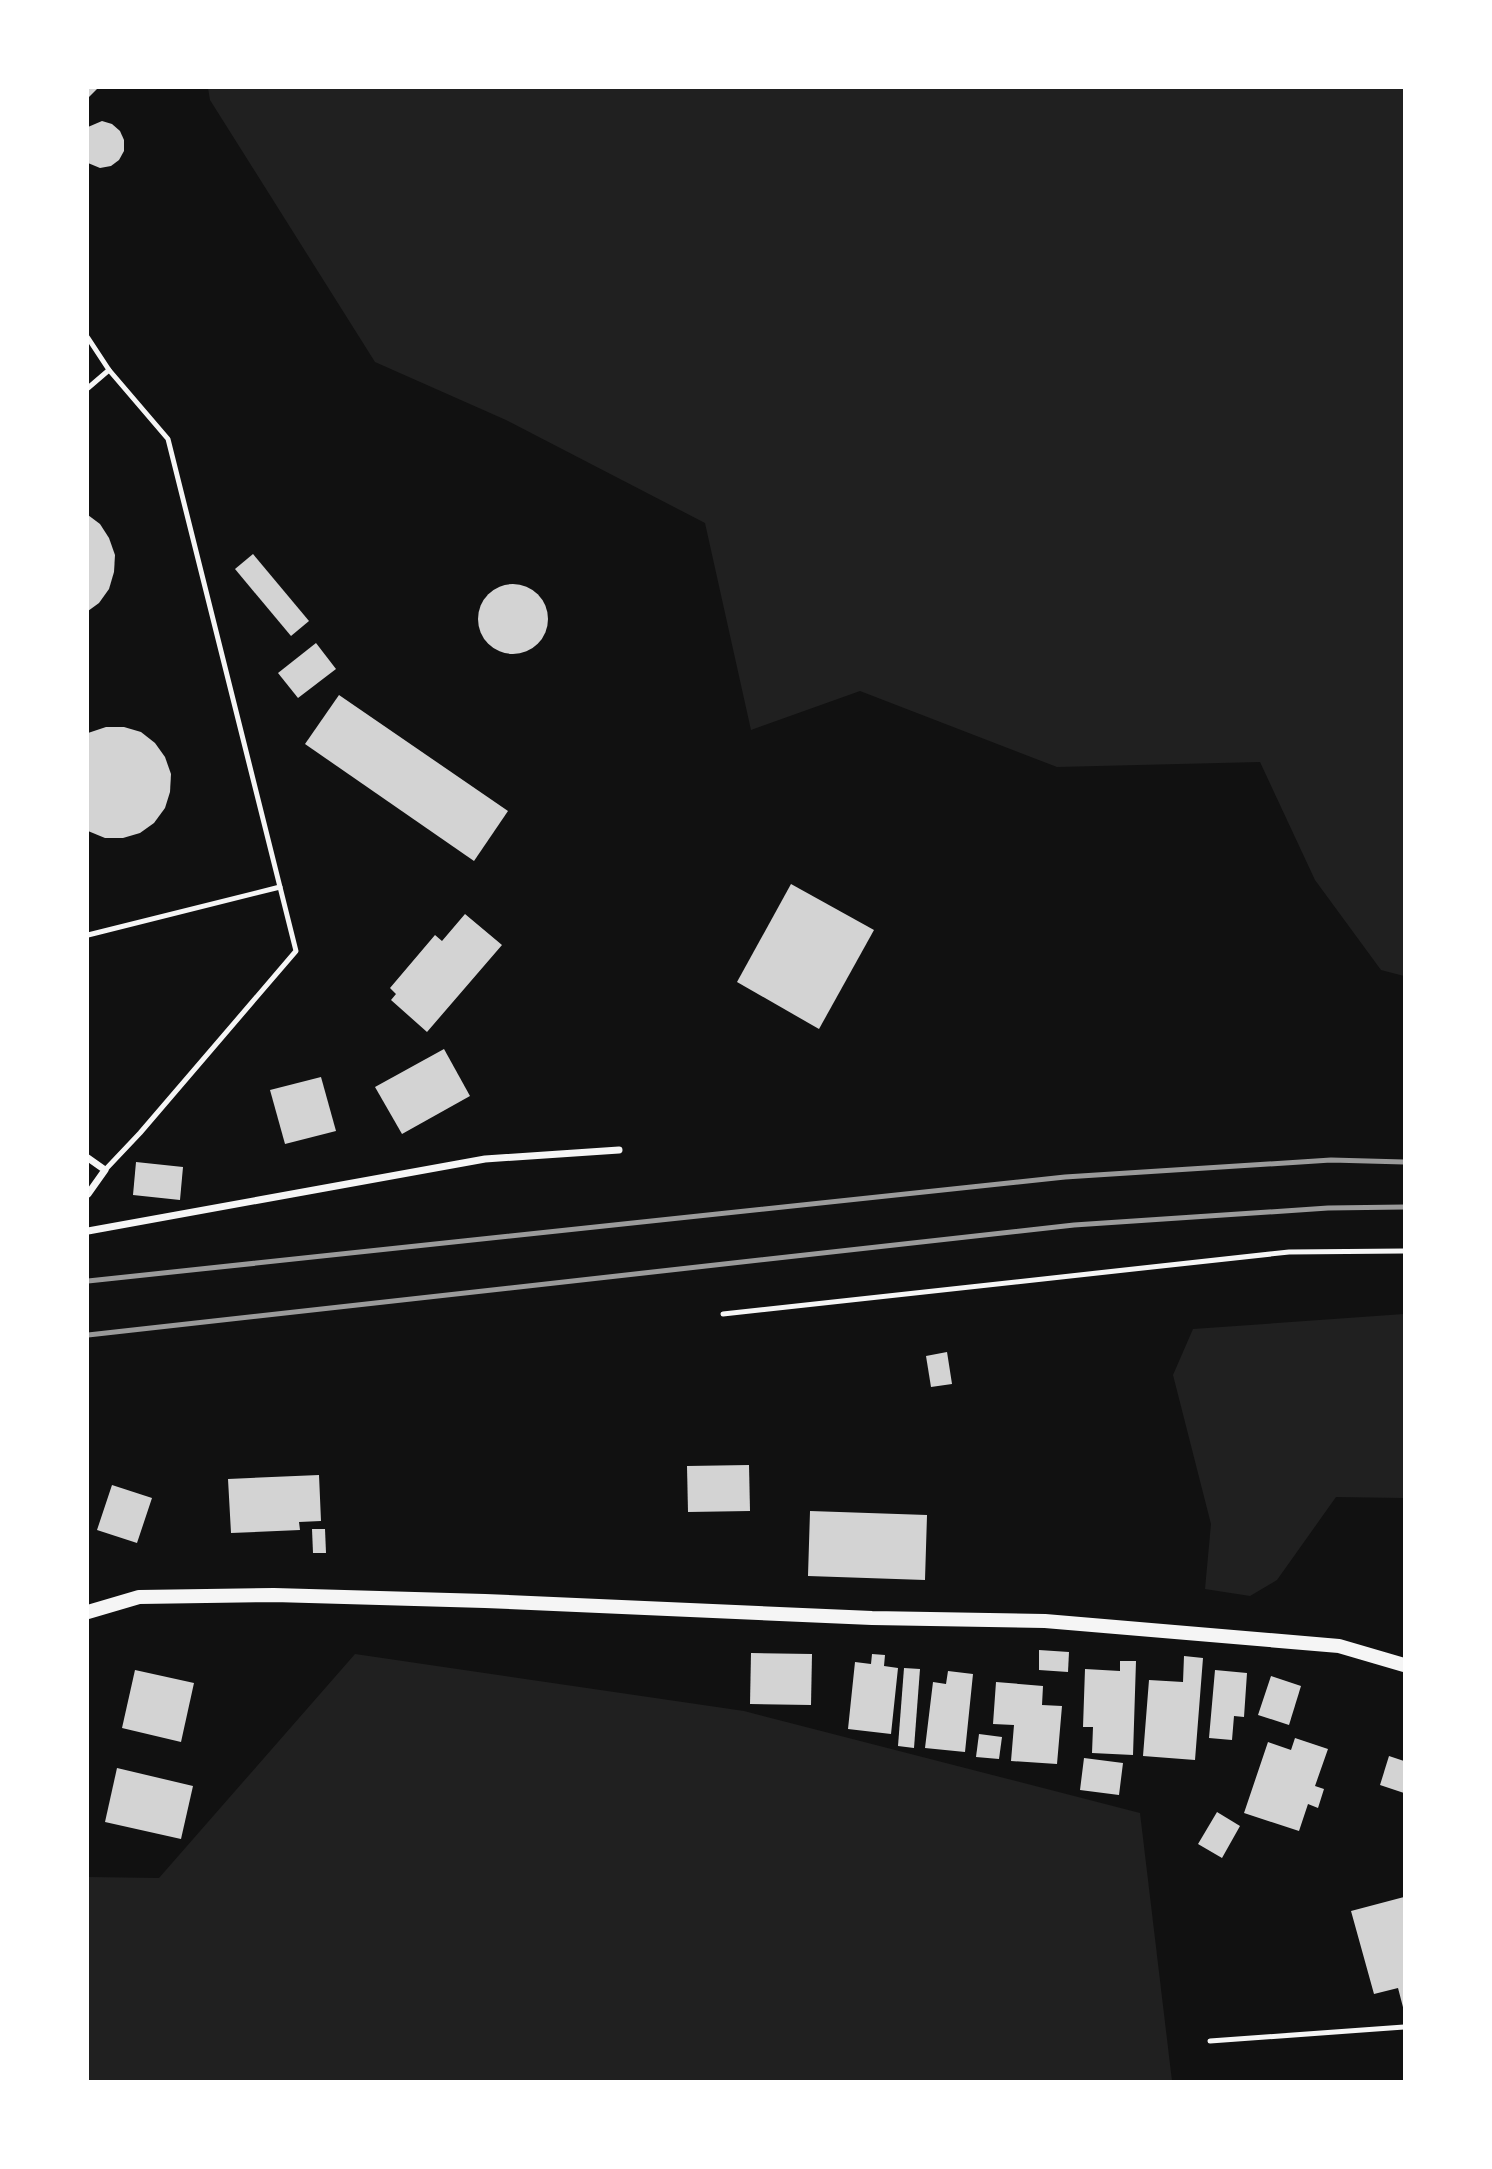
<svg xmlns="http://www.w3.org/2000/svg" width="1492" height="2169" viewBox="0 0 1492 2169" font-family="Figtree,sans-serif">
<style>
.green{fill:#202020}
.building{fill:#d3d3d3}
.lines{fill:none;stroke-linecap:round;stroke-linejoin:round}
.service{stroke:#f5f5f5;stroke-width:5}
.minor{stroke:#f5f5f5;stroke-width:7}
.secondary{stroke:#f5f5f5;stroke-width:14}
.rail{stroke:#9a9a9a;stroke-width:5}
</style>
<rect width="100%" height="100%" fill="#111"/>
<!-- green -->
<g class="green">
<polygon points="208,88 1404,88 1404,976 1381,970 1315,880 1260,762 1057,767 860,691 751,730 705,523 506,420 375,362 210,100"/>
<polygon points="1404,1314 1404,1498 1336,1497 1277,1580 1250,1596 1205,1589 1211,1524 1173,1375 1193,1329"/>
<polygon points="355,1654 744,1711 1140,1813 1172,2081 88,2081 88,1877 159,1878"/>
</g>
<!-- building -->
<g class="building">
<polygon points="88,88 98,88 88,98"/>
<polygon points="102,121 112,124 120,131 124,140 124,151 119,160 111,166 100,168 88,163 88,127"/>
<polygon points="88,515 100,524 109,538 115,555 114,572 109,589 99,603 88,611"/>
<polygon points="253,554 309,621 291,636 235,569"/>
<circle cx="513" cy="619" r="35"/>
<polygon points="316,643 336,669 298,698 278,673"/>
<polygon points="339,695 508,811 474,861 305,744"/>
<polygon points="106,727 124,727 141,732 155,743 165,757 171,774 170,792 165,808 154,823 140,833 123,838 105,838 88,831 88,733"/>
<polygon points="791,884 874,930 819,1029 737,982"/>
<polygon points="465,914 502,945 427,1032 391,1000 396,994 390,988 435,935 442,941"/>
<polygon points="444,1049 470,1096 402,1134 375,1087"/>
<polygon points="321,1077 336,1131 285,1144 270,1090"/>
<polygon points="136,1162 183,1167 180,1200 133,1195"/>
<polygon points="947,1352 952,1384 931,1387 926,1356"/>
<polygon points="749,1465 750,1511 688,1512 687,1466"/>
<polygon points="319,1475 321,1521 299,1522 300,1530 231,1533 228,1479"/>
<polygon points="112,1485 152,1498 137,1543 97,1530"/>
<polygon points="810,1511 927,1515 925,1580 808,1576"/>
<polygon points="312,1529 325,1529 326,1553 313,1553"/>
<polygon points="1039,1650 1069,1652 1068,1672 1039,1670"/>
<polygon points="751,1653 812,1654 811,1705 750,1704"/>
<polygon points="872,1654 885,1655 884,1666 898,1668 891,1734 848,1729 855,1662 871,1664"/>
<polygon points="1184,1656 1203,1658 1195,1760 1143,1756 1149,1680 1183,1682"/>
<polygon points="1120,1661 1136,1661 1133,1755 1092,1753 1093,1727 1083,1727 1085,1669 1120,1671"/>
<polygon points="904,1668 920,1669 914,1748 898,1746"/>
<polygon points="135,1670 194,1683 181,1742 122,1728"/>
<polygon points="1215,1670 1247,1673 1244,1717 1234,1716 1232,1740 1209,1738"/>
<polygon points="948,1671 973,1674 965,1752 925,1748 933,1682 946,1684"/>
<polygon points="1271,1676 1301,1686 1289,1725 1258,1715"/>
<polygon points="996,1682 1043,1686 1042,1705 1062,1706 1057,1764 1011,1761 1014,1725 993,1724"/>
<polygon points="979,1734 1002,1737 999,1759 976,1757"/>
<polygon points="1295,1738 1328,1749 1315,1786 1324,1789 1318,1808 1308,1804 1299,1831 1244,1813 1268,1742 1291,1750"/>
<polygon points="1389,1756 1404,1761 1404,1793 1380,1785"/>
<polygon points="1084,1758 1123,1763 1119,1795 1080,1790"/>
<polygon points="117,1768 193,1786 181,1839 105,1822"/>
<polygon points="1217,1812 1240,1826 1222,1858 1198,1844"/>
<polygon points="1404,1897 1404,2011 1398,1988 1374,1994 1351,1911"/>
</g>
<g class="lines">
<!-- service -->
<g class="service">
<polyline points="88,338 109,370 168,439 296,951 140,1133 105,1170"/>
<polyline points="88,388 109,370"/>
<polyline points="88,935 280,887"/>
<polyline points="723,1314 1289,1252 1404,1251"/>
<polyline points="1210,2041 1404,2027"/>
</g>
<!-- minor -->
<g class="minor">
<polyline points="88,1158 105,1170 88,1194"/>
<polyline points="88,1231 485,1159 619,1150"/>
</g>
<!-- secondary -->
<polyline class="secondary" points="88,1612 139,1597 274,1595 485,1601 872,1618 1045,1621 1339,1646 1404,1665"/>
<!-- rail -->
<g class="rail">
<polyline points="88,1281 1065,1177 1331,1160 1404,1162"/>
<polyline points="88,1335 1074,1225 1328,1208 1404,1207"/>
</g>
</g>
<!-- border -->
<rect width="1492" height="2169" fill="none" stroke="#ffffff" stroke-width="178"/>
</svg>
